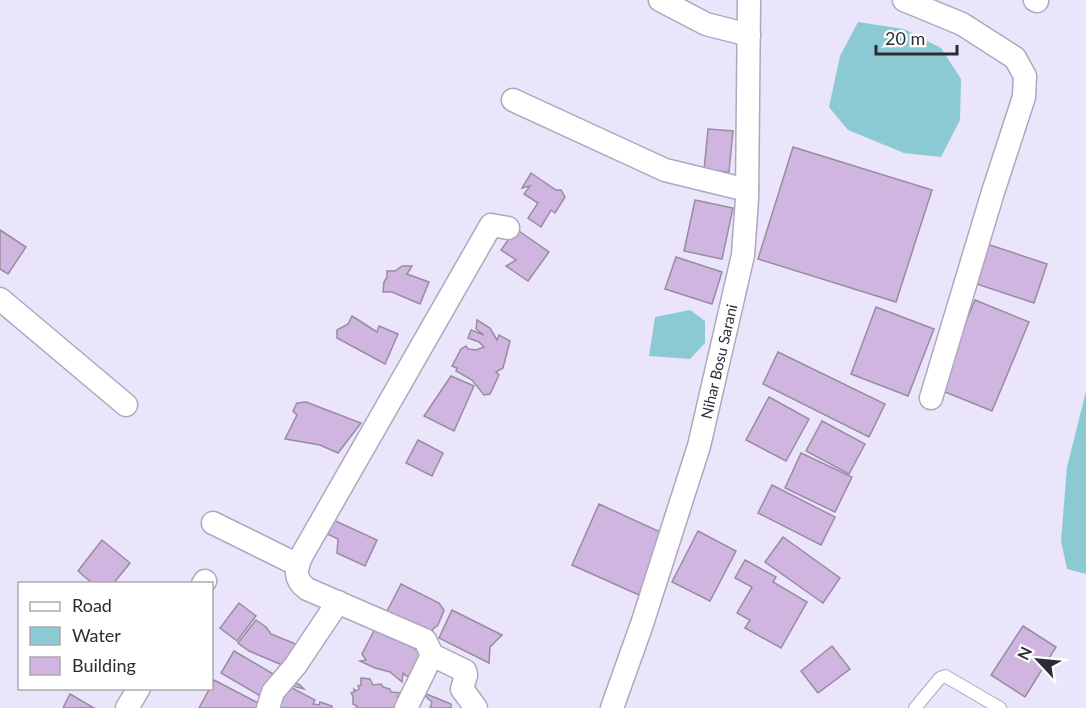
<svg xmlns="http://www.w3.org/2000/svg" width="1086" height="708" viewBox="0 0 1086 708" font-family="Lato,sans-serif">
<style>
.water{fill:#8bcad3}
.building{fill:#cfb5e0;stroke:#988ca0;stroke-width:1.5}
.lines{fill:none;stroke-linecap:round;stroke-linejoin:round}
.service-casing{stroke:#aea7be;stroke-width:14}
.minor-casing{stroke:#aea7be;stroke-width:25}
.service{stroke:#fff;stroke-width:12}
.minor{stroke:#fff;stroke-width:22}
.labels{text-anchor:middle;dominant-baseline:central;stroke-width:4.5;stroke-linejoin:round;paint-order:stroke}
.street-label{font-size:15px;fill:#2d2b34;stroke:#fff}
</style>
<rect width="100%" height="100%" fill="#ebe5fc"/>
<!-- water -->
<g class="water">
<polygon points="858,22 904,29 941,48 961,79 960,120 941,157 904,153 848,130 829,107 840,56"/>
<polygon points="690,310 705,321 705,343 690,359 649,356 655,317"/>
<polygon points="1086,391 1086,574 1067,569 1061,541 1067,467"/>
</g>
<!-- building -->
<g class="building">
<polygon points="708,129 733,131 729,172 704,170"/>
<polygon points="793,147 932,190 896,302 758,259"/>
<polygon points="531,173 556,190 561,190 565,197 555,213 551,210 541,227 528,218 538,203 524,194 530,186 522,188"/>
<polygon points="695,200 733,208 722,259 684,251"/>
<polygon points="516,229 549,252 528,281 506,266 516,260 501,250"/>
<polygon points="0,230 26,247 8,274 0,269"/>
<polygon points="984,243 1047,264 1034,303 971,282"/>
<polygon points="676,257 722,272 712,304 665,289"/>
<polygon points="402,266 412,266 407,274 429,282 420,304 392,292 383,292 384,282 387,277 387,271 395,271"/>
<polygon points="975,300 1029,322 992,411 938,389"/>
<polygon points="876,307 934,329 908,396 851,374"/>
<polygon points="352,316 377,332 379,326 398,334 385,364 337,338 337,330 348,324"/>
<polygon points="477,320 490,328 497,340 499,335 510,341 503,368 496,372 499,375 490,394 484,395 472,380 456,371 457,368 452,366 461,349 466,346 468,349 476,350 484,347 479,342 468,338 471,330 484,335 476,329"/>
<polygon points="778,352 885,404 869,437 763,384"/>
<polygon points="451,376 474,386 454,431 424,416"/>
<polygon points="769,397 809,419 786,461 746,440"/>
<polygon points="306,402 361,423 338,453 320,445 285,439 297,415 293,411 297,403"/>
<polygon points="822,421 865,444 849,474 806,451"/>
<polygon points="418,440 443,453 432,476 406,463"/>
<polygon points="801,453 852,477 835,512 785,488"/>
<polygon points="772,485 835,517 821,545 758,513"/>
<polygon points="599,504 667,535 639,595 572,565"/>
<polygon points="327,517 377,540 365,566 337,553 338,539 321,531"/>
<polygon points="698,531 736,551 710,601 672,582"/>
<polygon points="783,537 840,578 823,603 765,562"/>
<polygon points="102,540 130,563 113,584 93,584 78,571"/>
<polygon points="745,560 776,577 773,582 807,602 781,648 745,628 750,620 737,613 752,587 735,578"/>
<polygon points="401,584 439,603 444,610 438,625 433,629 431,636 384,617"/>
<polygon points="239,603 256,616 237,641 220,628"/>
<polygon points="452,610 502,635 490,647 489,663 439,638"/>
<polygon points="256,620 266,627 271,634 293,643 303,652 287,667 249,651 238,643"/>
<polygon points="1023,626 1056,647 1025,697 991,675"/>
<polygon points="376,627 411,644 416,650 417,646 425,659 416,676 406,676 403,673 402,682 390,672 375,668 360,661 366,660 362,654"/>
<polygon points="832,646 850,669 818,693 801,671"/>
<polygon points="234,651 275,675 262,697 221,673"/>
<polygon points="361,678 370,679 373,685 381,684 383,687 390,689 391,692 402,693 402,698 397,696 400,699 398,708 356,708 357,706 353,704 353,696 351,693 354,692 354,689 356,691 359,689 358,686 361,685"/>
<polygon points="214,680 260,704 259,708 199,708 210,688 212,688"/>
<polygon points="293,681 300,685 304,689 293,686 292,688 315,700 313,704 319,705 320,702 332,706 332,708 276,708"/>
<polygon points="419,691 451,704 451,708 430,708 432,702"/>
<polygon points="70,694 94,708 63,708"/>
</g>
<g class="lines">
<!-- service casing -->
<g class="service-casing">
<polyline id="service" points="915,708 940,678 945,676 1000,708"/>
</g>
<!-- minor casing -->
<g class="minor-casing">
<g id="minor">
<polyline points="660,0 706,24 749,35"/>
<polyline points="904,0 962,24 1015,58 1025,76 1024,97 993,192 931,398"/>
<polyline points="1035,0 1037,1"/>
<polyline points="513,100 665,170 747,190"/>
<polyline points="0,299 126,405"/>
<polyline points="213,523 298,565"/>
<polyline points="203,584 205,581"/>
<polyline points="127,708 139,688"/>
<polyline points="268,708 273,692 295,666 338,602"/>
<polyline points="406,708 432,655"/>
<path d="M476,708l-14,-19 4,-14 -1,-4 -33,-16 -7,-15 -118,-51c-13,-10 -12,-19 -5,-34l189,-330 17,3"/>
<path id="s1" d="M612,708l30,-84 57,-178 44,-191 4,-56 2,-199"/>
</g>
</g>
<!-- service -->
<use href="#service" class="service"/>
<!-- minor -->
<use href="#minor" class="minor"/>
</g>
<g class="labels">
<!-- street labels -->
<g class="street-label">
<text stroke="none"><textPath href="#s1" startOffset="363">Nihar Bosu Sarani</textPath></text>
</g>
</g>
<!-- legend -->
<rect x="18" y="582" width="195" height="108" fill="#ffffff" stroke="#abaaae" stroke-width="1.5"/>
<rect x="30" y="602" width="30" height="9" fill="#ffffff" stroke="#abaaae" stroke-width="1.5"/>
<text x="72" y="612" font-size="18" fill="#2d2b34">Road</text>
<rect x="30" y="627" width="30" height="18" fill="#8bcad3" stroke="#abaaae" stroke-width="1.5"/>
<text x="72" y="642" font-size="18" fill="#2d2b34">Water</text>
<rect x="30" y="657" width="30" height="18" fill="#cfb5e0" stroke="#abaaae" stroke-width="1.5"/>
<text x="72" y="672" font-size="18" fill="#2d2b34">Building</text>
<!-- north arrow -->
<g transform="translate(1038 660) rotate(296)" stroke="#ffffff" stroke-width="4.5" paint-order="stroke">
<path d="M0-4.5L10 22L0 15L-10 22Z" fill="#2d2b34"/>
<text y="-9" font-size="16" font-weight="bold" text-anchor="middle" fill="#2d2b34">N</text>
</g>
<!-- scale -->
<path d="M876 45v9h81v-9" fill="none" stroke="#2d2b34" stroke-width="3"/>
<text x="885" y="45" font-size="18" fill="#2d2b34" stroke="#ffffff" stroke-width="4.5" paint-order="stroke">20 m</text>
</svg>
